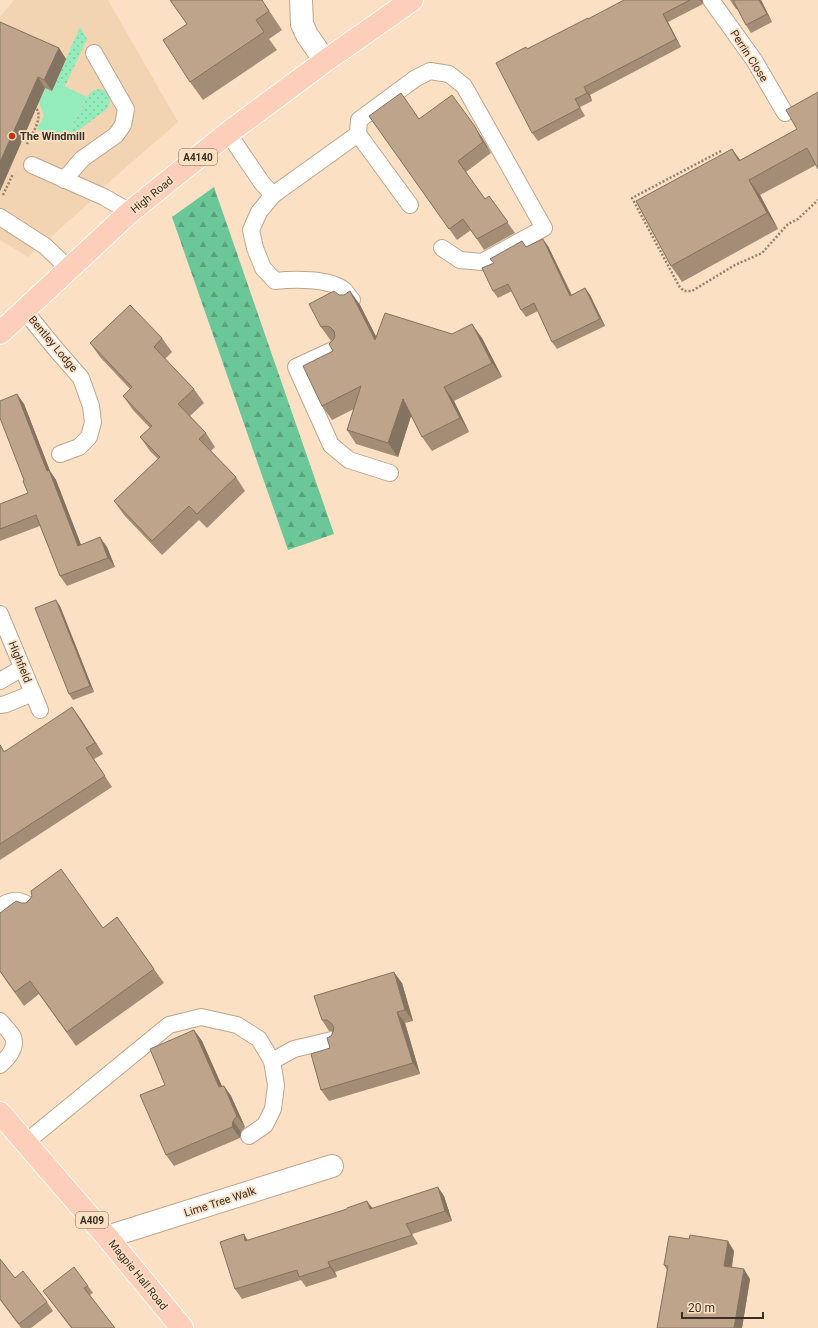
<svg xmlns="http://www.w3.org/2000/svg" width="818" height="1328" viewBox="0 0 818 1328" font-family="Roboto,sans-serif">
<style>
.built{fill:#f3d4b2}
.grass{fill:url(#grass-dots)}
.forest{fill:url(#forest-firs)}
.green{fill:#94ebbc}
.lines{fill:none;stroke-linecap:round;stroke-linejoin:round}
.service-casing{stroke:#bea58b;stroke-width:18}
.minor-casing{stroke:#bea58b;stroke-width:24}
.primary-casing{stroke:#fff;stroke-width:24}
.path{stroke:#93816e;stroke-width:2.5;stroke-dasharray:2 2;stroke-linecap:butt}
.service{stroke:#fff;stroke-width:16}
.minor{stroke:#fff;stroke-width:22}
.primary{stroke:#fdceb9;stroke-width:22}
.wall{fill:#a38d77}
.shaded-wall{fill:#847361}
.building{fill:#bda48a;stroke:#847361}
.poi-dot{fill:#bf3510;stroke:#fbe0c4;stroke-width:1.5}
.labels{text-anchor:middle;dominant-baseline:central;stroke-width:3.5;stroke-linejoin:round;paint-order:stroke}
.shield{fill:#fbe0c4;stroke:#746555;stroke-width:1}
.shield-label{font-size:10px;font-weight:bold;fill:#3a3025}
.street-label{font-size:11px;fill:#3a3025;stroke:#fbe0c4}
.poi-label{font-size:11px;font-weight:bold;fill:#3a3025;stroke:#fbe0c4;text-anchor:start}
</style>
<defs>
<pattern id="grass-dots" width="8" height="8" patternUnits="userSpaceOnUse"><rect width="8" height="8" fill="#94ebbc"/><path d="M2 2h.1M6 6h.1" fill="none" stroke="#80caa1" stroke-width="1.8" stroke-linecap="round"/></pattern>
<pattern id="forest-firs" width="22" height="20" patternUnits="userSpaceOnUse"><rect width="22" height="20" fill="#6bc798"/><path d="M5 1l3.5 6h-7zM16 11l3.5 6h-7z" fill="#59a27c"/></pattern>
</defs>
<rect width="100%" height="100%" fill="#fbe0c4"/>
<!-- built -->
<polygon class="built" points="14,0 108,0 178,122 108,183 90,202 28,257 0,240 0,17"/>
<!-- grass -->
<g class="grass">
<polygon points="80,27 87,39 65,86 56,82"/>
<path d="M100,89l8,3c2,6 2,10 0,16l-46,35 27,-49 5,-4z"/>
</g>
<!-- forest -->
<polygon class="forest" points="214,187 334,534 288,550 172,217"/>
<!-- green -->
<polygon class="green" points="56,82 87,97 62,143 37,129 44,116 39,102 45,88 52,91"/>
<g class="lines">
<!-- service casing -->
<g class="service-casing">
<g id="service">
<polyline points="711,0 754,60 785,113"/>
<polyline points="228,133 262,183 273,195 358,134"/>
<polyline points="32,165 104,197 130,212"/>
<polyline points="64,180 82,159 116,135 123,125 126,109 94,53"/>
<path d="M273,195l-14,17 -8,18 4,18 8,20 12,13c18,-2 54,-3 69,9 3,3 5,7 8,10"/>
<polyline points="410,205 358,134 359,120 416,78 430,71 449,74 464,86 544,228 482,262 460,260 442,248"/>
<polyline points="0,217 45,246 69,269"/>
<polyline points="24,310 54,347 81,378 91,406 93,422 89,437 79,447 60,454"/>
<polyline points="335,349 296,367 331,445 349,460 390,473"/>
<polyline points="0,614 40,710"/>
<polyline points="0,681 22,668"/>
<polyline points="0,705 6,704 33,693"/>
<path d="M0,907c12,-9 21,-8 32,1"/>
<path d="M0,1021c4,5 10,10 13,16 4,11 -5,21 -13,28"/>
<polyline points="272,1061 294,1049 332,1040"/>
<polyline points="25,1143 169,1025 201,1017 237,1025 259,1039 272,1061 276,1085 273,1109 265,1125 249,1136"/>
</g>
</g>
<!-- minor casing -->
<g class="minor-casing">
<g id="minor">
<polyline points="301,0 302,24 307,35 325,61"/>
<polyline points="107,1237 332,1166"/>
</g>
</g>
<!-- primary casing -->
<g class="primary-casing">
<g id="primary">
<polyline points="0,333 130,212 228,133 325,61 412,0"/>
<polyline points="0,1113 107,1237 182,1328"/>
</g>
</g>
<!-- path -->
<g class="path">
<path d="M27,144c4,-9 17,-26 9,-36"/>
<polyline points="721,151 632,198 679,286 684,291 692,291 735,265 762,253 788,224 798,219 818,200"/>
<polyline points="3,195 13,174"/>
</g>
<!-- service -->
<use href="#service" class="service"/>
<!-- minor -->
<use href="#minor" class="minor"/>
<!-- primary -->
<use href="#primary" class="primary"/>
</g>
<!-- wall -->
<g class="wall">
<polygon points="170,0 262,0 282,30 269,39 277,50 203,100 190,82 187,24"/>
<polygon points="624,0 702,0 703,4 668,22 681,47 590,95 592,101 580,107 585,116 538,141 532,133 589,19"/>
<polygon points="730,0 761,0 772,22 751,33 746,25 737,9 736,9"/>
<polygon points="0,22 59,48 66,59 52,91 45,88 0,191"/>
<polygon points="369,116 481,136 491,153 466,172 485,199 489,196 515,233 484,250 471,230 457,240"/>
<polygon points="797,129 816,165 760,195 778,229 682,282 671,266 732,149 740,160"/>
<polygon points="548,246 572,295 585,288 590,295 605,326 557,349 552,342 538,311 526,317 521,310 512,291 498,298 493,291 526,247"/>
<polygon points="350,291 360,305 376,337 452,334 482,338 502,377 454,401 469,432 432,451 422,437 411,416 398,457 356,444 347,430 354,409 332,420 322,406 333,351 333,340 331,341 321,327 339,295 344,295"/>
<polygon points="162,338 172,352 165,359 194,389 204,403 190,416 206,433 215,447 211,451 236,477 245,491 207,528 199,520 162,555 124,515 114,501 158,459 150,451 140,437 150,428 133,410 123,396 130,389 100,357 90,343"/>
<polygon points="17,394 24,404 50,471 56,480 81,545 107,547 115,567 67,586 60,576 40,526 0,541 0,504 28,493 24,480"/>
<polygon points="60,606 94,692 73,700 69,694"/>
<polygon points="80,718 103,754 94,759 112,787 0,860 0,744 4,751"/>
<polygon points="21,903 103,928 117,917 164,983 76,1046 39,994 24,1006 0,972"/>
<polygon points="402,983 413,1021 405,1023 420,1074 329,1101 321,1090 330,1048 331,1036 333,1031 329,1031 322,1020"/>
<polygon points="194,1030 202,1041 222,1086 224,1086 231,1096 245,1127 241,1132 240,1138 174,1166 166,1155 165,1085"/>
<polygon points="444,1196 452,1221 412,1234 418,1244 335,1272 337,1277 306,1287 301,1280 242,1299 235,1289 372,1208"/>
<polygon points="734,1251 732,1268 750,1279 742,1328 657,1328 667,1270 664,1265"/>
<polygon points="0,1259 15,1278 47,1302 53,1311 31,1328 21,1328 0,1300"/>
<polygon points="88,1286 93,1293 90,1295 115,1328 71,1328 43,1291"/>
</g>
<!-- shaded-wall -->
<g class="shaded-wall">
<polygon points="700,0 702,0 703,4"/>
<polygon points="759,0 761,0 772,22 767,14"/>
<polygon points="663,14 668,22 681,47 676,39"/>
<polygon points="59,48 66,59 52,91 44,80"/>
<polygon points="38,77 45,88 0,191 0,162"/>
<polygon points="584,87 590,95 592,101 587,93"/>
<polygon points="474,125 481,136 491,153 483,142"/>
<polygon points="732,149 743,164 739,161"/>
<polygon points="749,180 760,195 778,229 767,213"/>
<polygon points="543,239 548,246 575,303 570,296"/>
<polygon points="585,288 590,295 605,326 600,319"/>
<polygon points="350,291 360,305 385,354 375,340"/>
<polygon points="472,324 482,338 502,377 492,363"/>
<polygon points="444,387 454,401 469,432 460,418"/>
<polygon points="17,394 24,404 50,471 56,480 85,555 78,546 47,471"/>
<polygon points="403,399 412,413 398,457 388,443"/>
<polygon points="100,537 107,547 115,567 108,558"/>
<polygon points="56,600 60,606 94,692 90,686"/>
<polygon points="72,707 80,718 103,754 95,743"/>
<polygon points="394,972 402,983 413,1021 405,1010"/>
<polygon points="397,1012 405,1023 420,1074 413,1063"/>
<polygon points="194,1030 202,1041 227,1098 219,1087"/>
<polygon points="224,1086 231,1096 245,1127 237,1116"/>
<polygon points="233,1121 241,1132 240,1138 232,1127"/>
<polygon points="438,1187 444,1196 452,1221 445,1211"/>
<polygon points="367,1201 374,1210 370,1209"/>
<polygon points="244,1234 250,1244 245,1241"/>
<polygon points="728,1241 734,1251 730,1276 724,1266"/>
<polygon points="328,1262 335,1272 337,1277 330,1267"/>
<polygon points="744,1269 750,1279 742,1328 734,1328"/>
</g>
<!-- building -->
<g class="building">
<polygon points="170,0 262,0 269,11 256,20 264,32 190,82 163,40 187,24"/>
<polygon points="624,0 690,0 663,14 676,39 584,87 587,93 575,99 580,108 532,133 496,63 526,47 527,49 588,18 588,19"/>
<polygon points="733,0 759,0 767,14 746,25"/>
<polygon points="0,22 59,48 44,80 38,77 0,162"/>
<polygon points="818,92 818,169 807,148 749,180 767,213 671,266 636,201 732,149 739,161 797,129 786,110"/>
<polygon points="401,93 419,119 452,95 474,125 483,142 458,161 485,199 489,196 508,222 477,239 463,219 449,229 369,116"/>
<polygon points="543,239 570,296 585,288 600,319 552,342 534,303 521,310 508,284 493,291 482,268 494,263 490,259 522,241 526,247"/>
<polygon points="334,291 339,295 344,295 350,291 375,340 385,313 452,334 472,324 492,363 444,387 460,418 422,437 403,399 388,443 347,430 361,386 322,406 303,366 333,351 329,344 333,340 335,336 334,331 330,327 326,326 321,327 309,304"/>
<polygon points="130,305 162,338 154,347 194,389 178,404 206,433 199,439 236,477 197,514 189,506 152,541 114,501 160,457 140,437 152,426 123,396 132,387 90,343"/>
<polygon points="17,394 47,471 49,470 78,546 100,537 108,558 60,576 36,515 0,529 0,504 28,493 23,481 24,480 0,418 0,401"/>
<polygon points="56,600 90,686 69,694 35,608"/>
<polygon points="72,707 95,743 86,748 105,776 0,844 0,745 4,752"/>
<polygon points="61,869 103,928 117,917 154,969 67,1032 30,981 15,992 0,971 0,913 16,901 21,903 26,903 30,899 32,896 31,891"/>
<polygon points="394,972 405,1010 397,1012 413,1063 321,1090 311,1054 330,1048 327,1038 331,1036 333,1032 334,1027 331,1023 327,1020 322,1020 314,996"/>
<polygon points="194,1030 219,1087 224,1086 237,1116 233,1121 232,1127 166,1155 140,1095 165,1085 150,1049"/>
<polygon points="438,1187 445,1211 406,1224 412,1235 328,1262 330,1267 299,1277 297,1270 235,1289 220,1242 244,1234 245,1241 347,1209 347,1208 367,1201 370,1209"/>
<polygon points="690,1235 728,1241 724,1266 744,1269 734,1328 657,1328 668,1266 664,1265 669,1236 689,1239"/>
<polygon points="0,1259 15,1278 23,1271 47,1302 19,1324 0,1299"/>
<polygon points="74,1267 88,1286 84,1288 115,1328 72,1328 43,1291"/>
</g>
<!-- markers -->
<circle class="poi-dot" cx="12" cy="136" r="4"/>
<g class="labels">
<!-- shield labels -->
<g class="shield">
<rect x="179" y="149" width="38" height="16" rx="3"/>
<rect x="76" y="1212" width="32" height="16" rx="3"/>
</g>
<g class="shield-label">
<text x="198" y="157">A4140</text>
<text x="92" y="1220">A409</text>
</g>
<!-- street labels -->
<g class="street-label">
<text transform="translate(749 56) rotate(57)">Perrin Close</text>
<text transform="translate(152 195) rotate(-39)">High Road</text>
<text transform="translate(53 344) rotate(50)">Bentley Lodge</text>
<text transform="translate(20 662) rotate(68)">Highfield</text>
<text transform="translate(220 1202) rotate(-18)">Lime Tree Walk</text>
<text transform="translate(138 1275) rotate(51)">Magpie Hall Road</text>
</g>
<!-- poi labels -->
<g class="poi-label">
<text x="20" y="136">The Windmill</text>
</g>
</g>
<!-- scale -->
<path d="M682 1312v6h81v-6" fill="none" stroke="#3a3025" stroke-width="2"/>
<text x="688" y="1312" font-size="12" fill="#3a3025" stroke="#fbe0c4" stroke-width="3" paint-order="stroke">20 m</text>
</svg>
